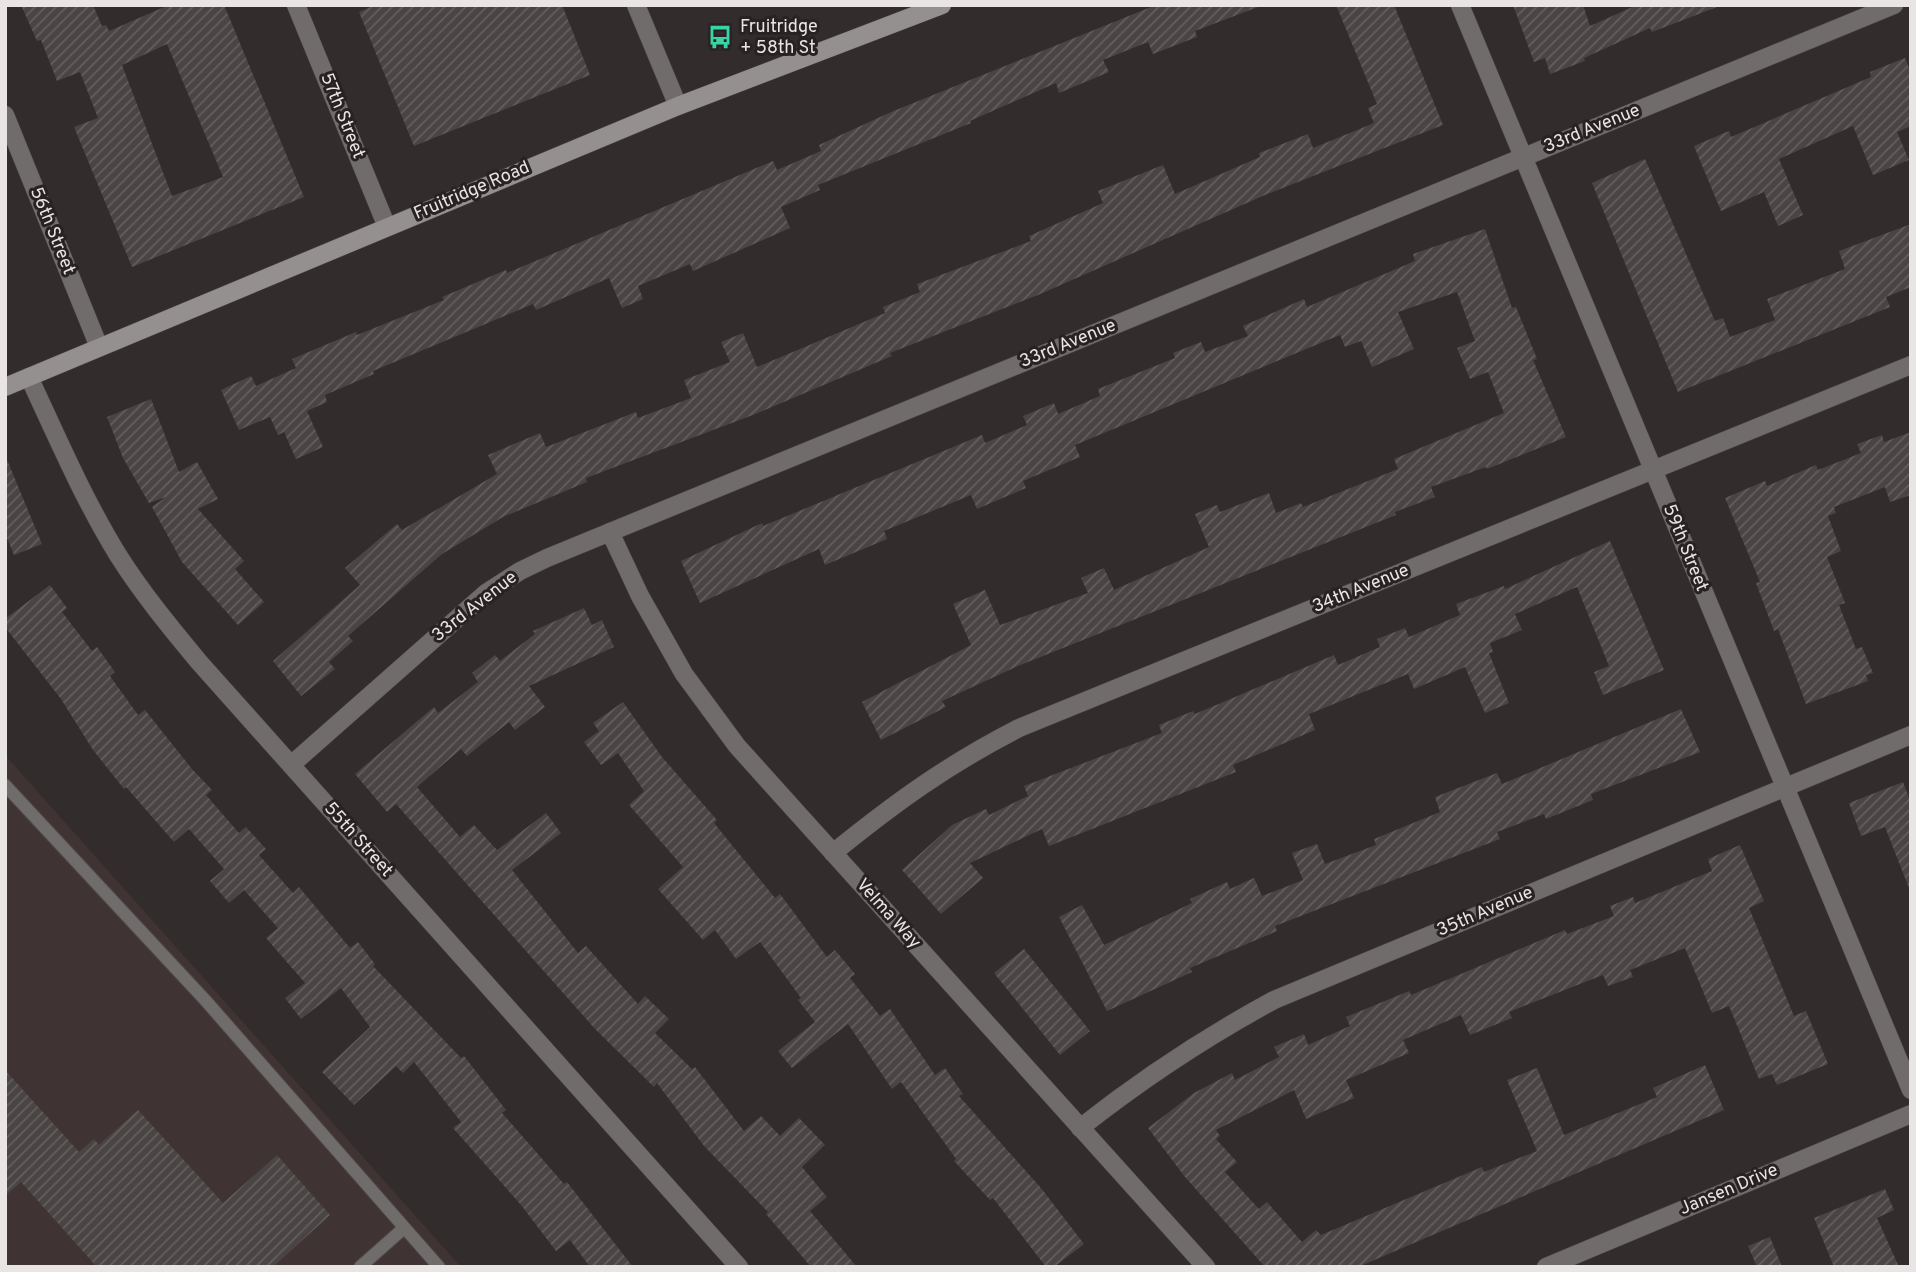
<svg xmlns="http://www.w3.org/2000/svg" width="1916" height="1272" viewBox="0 0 1916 1272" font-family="Overpass,sans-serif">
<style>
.built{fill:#403333}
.building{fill:url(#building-hatch);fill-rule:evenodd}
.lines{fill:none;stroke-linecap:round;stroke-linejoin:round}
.lane-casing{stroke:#4f4a4a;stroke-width:14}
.street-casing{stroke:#4f4a4a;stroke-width:19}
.secondary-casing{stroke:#4f4a4a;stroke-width:19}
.lane{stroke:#706c6c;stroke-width:12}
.street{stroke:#706c6c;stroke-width:18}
.secondary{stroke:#959090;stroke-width:18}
.labels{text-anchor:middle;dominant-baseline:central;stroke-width:6;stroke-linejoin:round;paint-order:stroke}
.poi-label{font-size:18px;fill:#e9e5e5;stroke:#282222;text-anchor:start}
.street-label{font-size:18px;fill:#e9e5e5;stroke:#282222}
</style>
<defs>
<pattern id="building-hatch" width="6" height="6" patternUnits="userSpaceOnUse" patternTransform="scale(1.75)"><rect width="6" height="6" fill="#4a4444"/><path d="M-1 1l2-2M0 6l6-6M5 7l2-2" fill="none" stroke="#645f5f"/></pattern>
</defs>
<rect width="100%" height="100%" fill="#322c2c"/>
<!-- built -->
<polygon class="built" points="5,755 225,1002 461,1267 5,1267"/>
<!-- building -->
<g class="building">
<path d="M21,5h72l9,21 4,-1 3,6 60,-26h55l80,192 -172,70 -58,-140 24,-9 -18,-46 -23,9 -16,-41 -4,1zM167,44l56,133 -51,19 -50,-131z"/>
<polygon points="375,5 562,5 590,75 414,146 359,12"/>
<polygon points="1156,5 1258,7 1195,31 1197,37 1153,54 1148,42 1103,60 1109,72 1059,93 1056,83 970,121 971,123 818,185 820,190 781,207 790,228 693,271 690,264 638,286 643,299 622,308 609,278 536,310 533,304 373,371 374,374 325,395 327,402 307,411 323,447 296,459 284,432 278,435 270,417 239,430 221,390 251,376 256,386 296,368 292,359 356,332 357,335 444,300 442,297 506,270 507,273 773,161 777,170 821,151 819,145 891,112"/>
<polygon points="1336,5 1394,5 1443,125 1265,195 1038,295 890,353 892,356 753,415 586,478 587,482 503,517 442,554 348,636 353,641 329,662 335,669 301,696 273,661 360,585 345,568 397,524 402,530 497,474 488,455 540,433 546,447 636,412 638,418 691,398 684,380 730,362 721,342 743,333 757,367 885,313 883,307 920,292 917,284 1031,241 1029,236 1103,203 1098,191 1163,165 1175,194 1260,157 1259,153 1308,134 1313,148 1374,123 1368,108 1377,104"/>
<polygon points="1513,5 1583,5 1590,26 1637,5 1717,7 1652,32 1650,28 1584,58 1585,61 1550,74 1545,58 1534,62"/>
<polygon points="1905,58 1911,73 1911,126 1897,132 1909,160 1873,175 1853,126 1779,159 1803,215 1778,226 1764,192 1721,211 1694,146 1729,131 1731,137 1871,77 1870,72"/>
<polygon points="1645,159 1715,321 1723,318 1730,337 1775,320 1767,299 1845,269 1839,251 1911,224 1911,287 1886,297 1890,307 1678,392 1592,183"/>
<polygon points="1485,229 1512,308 1516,307 1537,359 1533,360 1566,437 1487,469 1486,467 1431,487 1435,497 1395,512 1396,515 1018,666 942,701 946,707 881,740 862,702 971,645 953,604 985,590 1000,625 1088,593 1081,578 1104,568 1114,590 1209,547 1195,514 1217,505 1220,512 1269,493 1276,513 1301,503 1303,507 1398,469 1394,459 1504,413 1488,372 1470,379 1457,348 1475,341 1457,292 1398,312 1414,349 1372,367 1361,341 1345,347 1340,335 1075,445 1080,457 1023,481 1026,488 977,509 971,495 884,531 887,539 825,565 819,549 700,603 681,561 762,523 763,526 982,435 985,443 1027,425 1023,416 1054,403 1058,414 1100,396 1098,389 1175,358 1173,353 1201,342 1205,352 1248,336 1243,326 1304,299 1307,307 1415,261 1413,254"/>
<polygon points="151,399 179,472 197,462 218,499 198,509 244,561 235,569 264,602 238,625 182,562 152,507 166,497 149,503 123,458 107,417"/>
<polygon points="1911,432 1911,495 1890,502 1885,487 1834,507 1836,513 1828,516 1841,551 1827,557 1845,603 1839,605 1856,649 1862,647 1873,673 1866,675 1868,681 1806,704 1778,629 1774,631 1756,583 1760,582 1725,498 1765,481 1767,486 1816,465 1818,470 1861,453 1857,444 1882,435 1884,442"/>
<polygon points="5,455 42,544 14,555 5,533"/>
<polygon points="1610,541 1664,670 1603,695 1594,672 1609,666 1577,587 1515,614 1522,630 1490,643 1493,652 1489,653 1509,703 1485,713 1465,667 1414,689 1408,674 1309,714 1315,730 1233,765 1236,772 1049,846 1042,829 970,863 983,878 941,914 902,870 952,825 986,809 989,815 1028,796 1024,786 1162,733 1159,725 1193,711 1195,714 1334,655 1338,665 1380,647 1377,639 1405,628 1409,637 1460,615 1456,604 1504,586 1505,589"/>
<polygon points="50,585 67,608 62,612 92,651 97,647 115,672 110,676 138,715 145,710 192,769 212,790 206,795 239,833 246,827 266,849 259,855 293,893 299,887 350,948 358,942 375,964 373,966 461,1058 464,1056 506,1110 502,1113 564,1184 567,1182 633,1267 590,1267 570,1240 556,1251 521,1205 453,1128 461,1122 414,1062 403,1073 396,1066 354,1105 322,1072 370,1027 341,988 301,1019 285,998 305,983 266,938 278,928 244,890 229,903 210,881 224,869 189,829 174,842 126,787 124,789 93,750 61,699 5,627 5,619"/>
<polygon points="584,608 592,625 602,620 614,647 529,686 545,707 515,730 509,722 467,756 461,749 417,787 460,837 474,825 497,850 546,813 561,833 512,870 578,953 586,946 638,1004 645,996 669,1019 655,1033 692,1069 695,1067 744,1131 761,1116 780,1136 799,1118 825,1145 802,1167 827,1197 810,1211 857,1267 811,1267 766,1214 768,1212 704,1146 657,1083 654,1087 595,1029 396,804 387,812 355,774 434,707 438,713 478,682 472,673 495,655 500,661 535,634 533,631"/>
<polygon points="623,702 662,757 717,820 714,823 775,898 780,894 827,957 835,950 855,974 850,978 880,1016 890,1009 935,1075 945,1068 963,1094 959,1096 1041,1188 1084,1244 1054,1267 1046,1267 993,1198 990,1200 954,1161 956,1159 901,1082 892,1089 848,1024 792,1068 778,1051 815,1022 798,1000 801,998 760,942 736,959 715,930 703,940 658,889 683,867 629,805 644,791 618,753 601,765 584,742 599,731 593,723"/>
<polygon points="1681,709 1700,752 1591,794 1593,800 1546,819 1544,814 1497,832 1500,839 1275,926 1277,931 1190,968 1192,972 1107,1011 1059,917 1082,905 1104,945 1192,903 1190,899 1227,882 1230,889 1254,878 1262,896 1303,880 1292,853 1317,844 1325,864 1376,845 1374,839 1440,812 1435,797 1497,773 1502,784"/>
<polygon points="1903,782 1911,803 1909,888 1885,827 1861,836 1849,803"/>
<polygon points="1740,845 1764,901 1749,908 1794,1016 1806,1011 1828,1064 1777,1085 1772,1074 1759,1079 1729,1006 1712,1013 1685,948 1630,970 1633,977 1608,986 1603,975 1509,1012 1512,1018 1470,1035 1461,1015 1403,1040 1409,1053 1346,1080 1354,1098 1306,1119 1294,1090 1216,1130 1220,1136 1216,1139 1237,1162 1225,1172 1259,1209 1267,1202 1302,1242 1316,1230 1321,1235 1482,1167 1484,1172 1537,1151 1507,1080 1537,1068 1564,1135 1657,1097 1653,1088 1705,1065 1724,1110 1358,1267 1265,1267 1185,1177 1148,1128 1194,1093 1232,1073 1235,1080 1279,1057 1274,1047 1304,1034 1308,1045 1350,1026 1346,1017 1409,991 1411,995 1565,930 1567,934 1614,916 1610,906 1633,897 1635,903 1712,871 1708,859"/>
<polygon points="1024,949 1090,1031 1060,1055 994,973"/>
<polygon points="5,1070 79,1152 94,1139 99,1145 138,1110 223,1203 277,1155 330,1215 273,1267 97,1267 21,1182 5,1196"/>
<polygon points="1885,1189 1894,1210 1877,1218 1899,1267 1834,1267 1814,1218"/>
<polygon points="1770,1237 1782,1267 1757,1267 1748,1246"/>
</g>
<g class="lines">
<!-- lane casing -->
<g class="lane-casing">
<g id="lane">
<polyline points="5,785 206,1001 439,1267"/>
<polyline points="360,1267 404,1228"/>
</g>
</g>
<!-- street casing -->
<g class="street-casing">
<g id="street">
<polyline points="296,5 387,227"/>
<polyline points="636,5 678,106"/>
<polyline points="1460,5 1911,1090"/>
<polyline points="5,115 99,347"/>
<path d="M29,377c28,60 54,121 89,178 24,38 52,72 81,107l540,605"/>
<polyline points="610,532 640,596 684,674 737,746 1206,1267"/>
<polyline points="291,765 486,593 520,571 547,558 1894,5"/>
<path d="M833,853c63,-51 114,-88 186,-125l892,-363"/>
<path d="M1080,1128c62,-49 124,-90 194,-128l637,-265"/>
<polyline points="1546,1267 1911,1114"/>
</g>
</g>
<!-- secondary casing -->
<g class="secondary-casing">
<polyline id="secondary" points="5,387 678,106 942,5"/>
</g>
<!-- lane -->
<use href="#lane" class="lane"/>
<!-- street -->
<use href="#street" class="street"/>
<!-- secondary -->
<use href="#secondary" class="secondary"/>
</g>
<!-- icons -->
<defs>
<g id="bus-bare" transform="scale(1.89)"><path d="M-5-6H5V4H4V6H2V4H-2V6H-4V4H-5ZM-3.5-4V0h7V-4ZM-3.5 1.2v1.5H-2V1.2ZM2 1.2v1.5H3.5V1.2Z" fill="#38d4a6" stroke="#282222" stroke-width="2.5" paint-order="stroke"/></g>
</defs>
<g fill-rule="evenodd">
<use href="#bus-bare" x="720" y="37"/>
</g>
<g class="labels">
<!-- poi labels -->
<g class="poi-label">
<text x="740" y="27">Fruitridge<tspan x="740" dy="21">+ 58th St</tspan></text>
</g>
<!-- street labels -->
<g class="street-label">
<text transform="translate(342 116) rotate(68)">57th Street</text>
<text transform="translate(1592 129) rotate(-22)">33rd Avenue</text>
<text transform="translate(472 191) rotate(-23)">Fruitridge Road</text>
<text transform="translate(52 231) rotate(68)">56th Street</text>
<text transform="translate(1068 344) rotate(-22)">33rd Avenue</text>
<text transform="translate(1685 548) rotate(68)">59th Street</text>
<text transform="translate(1361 589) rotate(-22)">34th Avenue</text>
<text transform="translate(475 607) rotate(-38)">33rd Avenue</text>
<text transform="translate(358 840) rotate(48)">55th Street</text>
<text transform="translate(1485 912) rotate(-23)">35th Avenue</text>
<text transform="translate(888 914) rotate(48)">Velma Way</text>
<text transform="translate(1729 1190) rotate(-23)">Jansen Drive</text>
</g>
</g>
<!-- border -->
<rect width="1916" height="1272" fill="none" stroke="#e9e5e5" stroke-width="14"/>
</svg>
